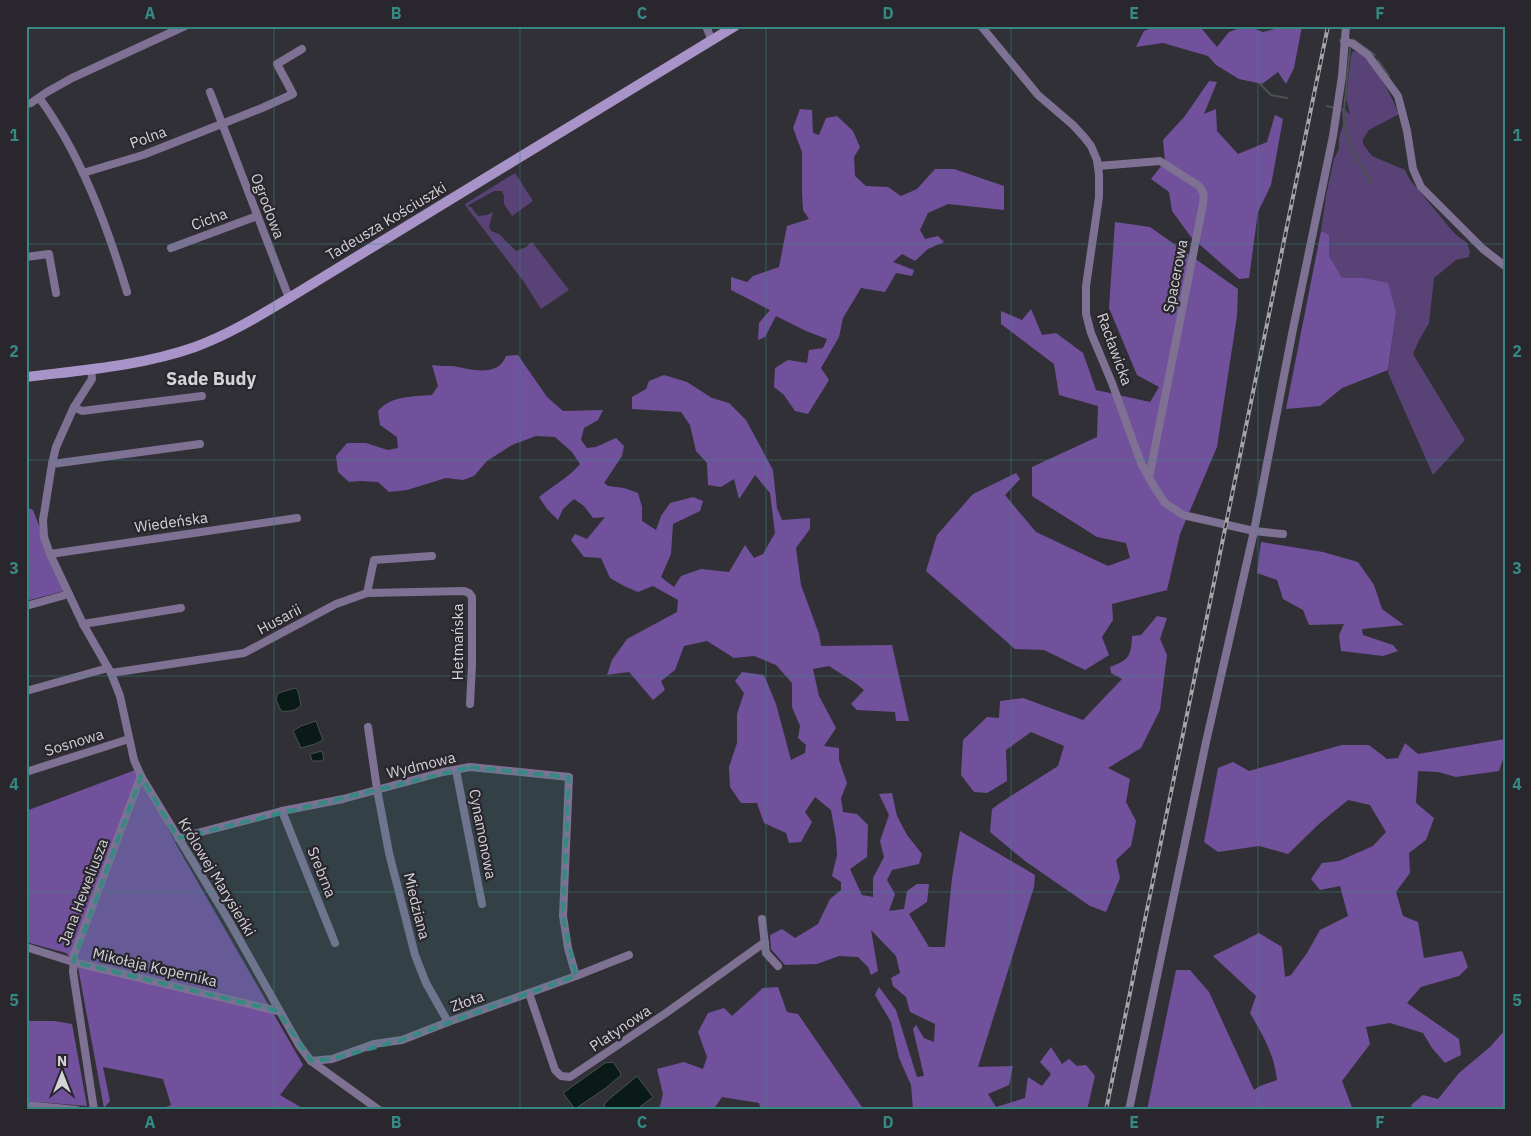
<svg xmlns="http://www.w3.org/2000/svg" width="1531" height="1136" viewBox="0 0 1531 1136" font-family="'IBM Plex Sans',sans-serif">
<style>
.green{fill:#584276}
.forest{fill:#72519c}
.water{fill:#0a1b17;stroke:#475251}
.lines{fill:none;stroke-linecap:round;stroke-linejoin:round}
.stream{stroke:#475251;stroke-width:2}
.minor{stroke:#7e7193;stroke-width:8}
.secondary{stroke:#a994ca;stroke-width:10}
.rail-casing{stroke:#a5a4a9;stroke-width:4}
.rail{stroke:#29262d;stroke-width:2;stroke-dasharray:5.5;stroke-linecap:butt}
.marked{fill:#368983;fill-opacity:0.2;stroke:#368983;stroke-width:4;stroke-dasharray:10 6;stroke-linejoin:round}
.grid{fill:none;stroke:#368983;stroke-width:1;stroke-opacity:0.55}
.labels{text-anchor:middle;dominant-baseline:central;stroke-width:4.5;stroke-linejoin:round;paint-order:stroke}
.street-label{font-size:15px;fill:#d4d3d7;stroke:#29262d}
.quarter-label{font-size:18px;font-weight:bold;fill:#d4d3d7;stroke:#29262d}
.neatline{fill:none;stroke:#368983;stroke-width:2}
.grid-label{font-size:16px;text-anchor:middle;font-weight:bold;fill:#368983}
</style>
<rect width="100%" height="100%" fill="#323037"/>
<!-- green -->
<g class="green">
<path d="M1353,51c19,3 39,47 46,63l-30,16 -6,9v5l9,12 33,14 5,10 45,54 12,9 3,9 -1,5 -13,3 -22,18 -5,45 -10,17 -6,14 52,86 -32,35 -45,-102 8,-61 -55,-32 -12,-24v-20l-8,-5 5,-35 8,-37 5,-10v-11l4,-13 -1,-18 8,7 -4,-16 5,-42z"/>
<polygon points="515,173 533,201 512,216 504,204 504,196 502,191 494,191 467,206 471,207 478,216 487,215 493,212 489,227 491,231 499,234 516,251 526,247 532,242 569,290 541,309 524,282 465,205 465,204"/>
</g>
<!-- forest -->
<g class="forest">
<polygon points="1157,26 1202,26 1201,28 1217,47 1229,32 1246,26 1263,32 1275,29 1302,26 1294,68 1286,84 1278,72 1262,84 1239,79 1216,65 1208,56 1163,43 1136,47 1144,31"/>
<polygon points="1209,81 1217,82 1204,114 1216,109 1217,131 1238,154 1267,142 1275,115 1283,119 1271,185 1258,212 1249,278 1239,279 1191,237 1172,211 1169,192 1151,179 1165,161 1163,140 1185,116"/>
<polygon points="800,109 812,110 813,133 819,135 826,118 837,116 853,131 860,147 854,157 855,176 866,186 888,187 901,196 917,189 935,169 954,169 1004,186 1004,210 948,204 928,213 920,230 925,239 938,236 944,242 928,249 915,261 902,254 893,262 914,270 912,276 896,273 885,292 861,288 843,318 839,337 821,368 829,380 808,414 795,411 784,395 774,387 775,368 788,360 807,363 809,350 823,348 827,339 806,331 776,316 765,337 758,340 759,323 770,310 731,290 731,277 747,282 753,276 779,267 787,226 809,219 803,210 802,192 802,152 793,128"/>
<polygon points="1115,222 1150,227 1238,289 1237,316 1217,447 1180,534 1167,590 1112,604 1113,620 1102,637 1109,655 1085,670 1044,650 1015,649 926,571 937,535 973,494 1016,473 1020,479 1005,495 1036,532 1108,566 1130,558 1126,543 1097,537 1032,496 1032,467 1097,437 1098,406 1059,395 1054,364 1001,324 1001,311 1022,320 1031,309 1042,335 1056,333 1083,353 1096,390 1150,402 1159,387 1137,375 1109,308"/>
<polygon points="1321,231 1329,235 1329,256 1342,278 1364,278 1388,283 1396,312 1388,370 1342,388 1320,406 1286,409"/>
<path d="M518,355l29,42 16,14 40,-1 -5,10 -14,8 -3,12 6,8 9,-1 20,-9 8,8 -2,10 -18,27 4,3 16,2 14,5 4,14v14l14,9 5,-14 9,-13 23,-6 10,4 -3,10 -27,13 -2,30 -10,23 13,10 7,-11 20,-7 28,3 16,-27 9,13 9,-4 12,-21 -5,-40 -15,-18 -16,24 -5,-20 -13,8 -13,-2 -1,-22 -11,-12 -6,-26 -9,-13 -49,-3v-12l14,-8 3,-8 15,-6 23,7 25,16 17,5 17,17 27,50 4,38 5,12 28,-2v11l-14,19 5,37 18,49 2,12 71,-1 17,76h-13l-1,-9 -38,-2 -6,-6 13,-14 -10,-8 -25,-16 -16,3 6,27 17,32 -12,18 15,2v12l8,23 -6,15 2,14 14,2 11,11 -1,32 -17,12 12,26 11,2v-19l11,-21 -4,-16 9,-26 -10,-21 13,-1 5,23 10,19 15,19 -3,10 -27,6 -5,10 8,14 -6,17 15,-2 3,-18 10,-7h12l-2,18 -18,12 20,33h16l7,-69 8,-47 75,44 -1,12 -56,180 35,-1 -4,19 -21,9 8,13 29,-9 3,-21 14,9 9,-12 -11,-12 11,-15 11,17 7,-5 8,7 9,-1 9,11 -8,34h-174l-2,-25 -12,-27 -8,-36 -16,-27 4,-8 17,23 21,67 7,-1 -11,-47 3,-4 8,13 10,4 1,-18 -25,-12 -4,-15 -13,-11 -2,-8 9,-5 -4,-17 -25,-26 7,41 -7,4 -3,-8 -10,-10 -19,-1 -22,8 -32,1 -14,-16 -1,-14 12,-6 13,9 23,-14 12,-25 11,-9v-8l-9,-6 5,-21 -1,-17 -5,-28 -16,-13 -10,15 7,10 -11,20 -12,1 -3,-10 -22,-10 -7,-20h-16l-11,-16 -1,-20 8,-24v-29l7,-21 -9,-12 7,-9 22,3 12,29 15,56 14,-7 1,-8 -8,-7 2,-12 -8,-19v-24l-16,-18 -22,-9 -20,2 -27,-17 -23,5 -9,24 -14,11 4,9 -12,10 -24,-28 -22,3 5,-15 15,-21 50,-27 1,-12 -25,-14 -15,6 -14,-6 -14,-8 -9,-20 -17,-1 -13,-17 4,-6 12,5 18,-22 -12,1 -9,-12 -10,-7 -11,10 -5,11 -11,-11 -8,-12c15,-12 29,-19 41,-33l-8,-12 -17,-15 -19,-1 -24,9 -25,16 -13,15 -11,4 -17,-2 -39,12 -18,2 -11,-10 -18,-1 -11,1 -11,-10 -2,-16 11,-13h19l22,7 10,-2 -1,-11 -17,-12 -2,-14c14,-16 34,-14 54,-16l6,-9 -6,-21c7,1 13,1 20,1 18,3 46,12 54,-10z"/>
<polygon points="26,507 33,510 64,591 26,601"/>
<polygon points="1261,542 1323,552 1358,562 1374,585 1382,609 1404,625 1362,629 1363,635 1393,645 1398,651 1383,656 1341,651 1339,635 1344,624 1309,625 1303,610 1283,599 1277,580 1257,573"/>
<path d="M1157,616l10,2 -7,21 7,16 -7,55 -19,38 -33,20 22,11 -4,23 10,19 -5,25 -15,14 4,18 -14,34 -16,-6 -65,-45 -35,-29 2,-23 8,-6 58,-37 6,-20 -33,-14 -25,18 1,31 -20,12 -13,-1 -13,-17 2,-35 24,-23 12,1 1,-17 23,-3 60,22 39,-41 -11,-6 -1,-6c19,-7 21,-11 22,-31l9,-1z"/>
<path d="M1505,739v14l-6,18 -43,6 -18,-5 -20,-1 -2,32 18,15 -8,22 -17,13 1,20 -14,19 7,24 15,6 6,36 38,-7 6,16 -9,9 -38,11 -14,16 52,36 2,16 -16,8 -13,-15 -9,-15 -33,-10 -24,4 4,17 -28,37 11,29h-206l29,-140h14l19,22 45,98 6,-4 17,-6c-3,-27 -14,-44 -27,-67l6,-17 -43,-40 46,-23 23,14 3,30 6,-2 16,-22 13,-23 28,-14 -8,-30 -20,4 -9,-11 11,-16 17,-2 34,-15 13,-14 -16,-27 -22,-5 -28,23 -32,31 -29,-8 -41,6 -14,-10 14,-74 15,-6 16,9 93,-26h27l18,14 11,-1 7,-15 13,11z"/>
<polygon points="138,769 177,846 303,1065 280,1095 302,1108 301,1110 267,1110 265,1108 256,1110 159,1110 171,1105 163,1079 103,1067 110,1101 104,1108 78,967 66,953 26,942 26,811"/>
<polygon points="778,987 787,1012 798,1014 864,1110 761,1110 759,1103 722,1097 713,1110 659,1110 663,1094 657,1069 684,1062 703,1069 707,1057 698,1032 708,1013 724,1008 732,1016 763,988"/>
<polygon points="26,1021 54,1021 72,1024 87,1106 26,1101"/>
<polygon points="1505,1030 1505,1110 1413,1110 1411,1105 1423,1095 1438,1099 1459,1073 1490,1047"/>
</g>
<!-- water -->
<g class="water">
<path d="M295,688l3,3 3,14c-4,6 -13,7 -20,6l-5,-11 2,-7z"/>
<polygon points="316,721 323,740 315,744 301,748 293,731 301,726"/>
<polygon points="322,751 324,759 321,761 312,761 310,754"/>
<polygon points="613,1062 620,1072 621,1075 606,1088 575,1109 563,1093 605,1063"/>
<polygon points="637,1076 653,1097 636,1110 607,1110 604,1105 607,1101"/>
</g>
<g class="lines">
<!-- stream -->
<g class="stream">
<polyline points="1353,39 1375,55"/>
<polyline points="1378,60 1389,76"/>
<polyline points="1260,84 1271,95 1287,98"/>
<polyline points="1327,106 1335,108"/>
<path d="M1342,110h2c-2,26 15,51 27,73"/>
<polyline points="1344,110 1350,49"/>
</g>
<!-- minor -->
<g class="minor">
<polyline points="706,26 712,41"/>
<polyline points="981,26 1038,95 1073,125 1084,137 1091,146 1097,160 1099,175 1099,197 1086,286 1086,314 1091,333 1112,383 1141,463 1153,485 1165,503 1183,515 1254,531 1283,534"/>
<polyline points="1344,41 1353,44 1368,55 1398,96 1407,131 1413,169 1421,187 1483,249 1505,266"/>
<polyline points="210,92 289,298"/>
<path d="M39,98c10,12 17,25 25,38 28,49 47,102 63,156"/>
<polyline points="26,104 31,103 47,92 72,78 185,26"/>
<path d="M1098,166l62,-5 39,25c5,5 5,10 4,18l-54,274"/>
<polyline points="83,173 143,155 262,108 293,94 277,64 302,49"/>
<polyline points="171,248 257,216"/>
<polyline points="26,257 49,254 56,293"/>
<polyline points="91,369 92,379 74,407 56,447 52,464 43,520 44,537 50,554 83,624 111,673 120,696 134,760 141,776 229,921 299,1045 311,1061 379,1110"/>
<polyline points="74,407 82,411 202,396"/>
<polyline points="52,464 200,444"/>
<polyline points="50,554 297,518"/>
<polyline points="367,593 374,560 432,556"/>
<polyline points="26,606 69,594"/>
<polyline points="83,624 181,608"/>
<polyline points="111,673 244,653 336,604 367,593 464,591 469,593 472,597 472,665 470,704"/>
<polyline points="26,691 108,668"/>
<polyline points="368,727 377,789 389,853 415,955 426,983 448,1022"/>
<polyline points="456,770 482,904"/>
<polyline points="26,772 129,739"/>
<polyline points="282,811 335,943"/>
<polyline points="178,838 282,811 343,799 443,772 470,767 569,777 563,916 568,948 576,976"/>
<polyline points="762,919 766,953 778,966"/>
<polyline points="26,947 73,962 278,1011"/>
<polyline points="529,993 555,1070 561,1076 570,1077 666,1013 765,942"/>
<polyline points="311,1061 332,1059 374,1044 402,1040 448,1022 576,976 629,955"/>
<polyline points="26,1105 77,1110"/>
<polyline points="94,1110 73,972 74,955 141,776"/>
<polyline points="1129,1110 1206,742 1254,531 1293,329 1333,136 1342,76 1346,26"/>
</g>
<!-- secondary -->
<path class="secondary" d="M26,377c57,-7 115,-11 169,-30 33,-12 64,-31 94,-49l446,-272"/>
<!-- rail casing -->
<g class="rail-casing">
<polyline id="rail" points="1106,1110 1328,26"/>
</g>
<!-- rail -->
<use href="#rail" class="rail"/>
</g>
<!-- marked area -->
<path class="marked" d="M470,767l99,10 -6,139 13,60 -174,64 -70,19 -21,2 -33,-50 -205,-49 68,-186 37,62z"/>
<!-- grid -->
<path class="grid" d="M274,26v1084M520,26v1084M766,26v1084M1011,26v1084M1258,26v1084M26,244h1479M26,460h1479M26,676h1479M26,892h1479"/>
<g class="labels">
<!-- street labels -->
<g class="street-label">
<text transform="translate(148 137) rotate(-20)">Polna</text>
<text transform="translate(268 206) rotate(69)">Ogrodowa</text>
<text transform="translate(209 219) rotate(-20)">Cicha</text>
<text transform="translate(386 221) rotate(-31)">Tadeusza Kościuszki</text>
<text transform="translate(1175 276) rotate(-79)">Spacerowa</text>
<text transform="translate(1115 349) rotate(70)">Racławicka</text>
<text transform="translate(171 522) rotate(-8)">Wiedeńska</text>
<text transform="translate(279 619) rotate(-28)">Husarii</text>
<text transform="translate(457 642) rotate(-90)">Hetmańska</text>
<text transform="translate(74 742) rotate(-17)">Sosnowa</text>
<text transform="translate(421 765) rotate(-14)">Wydmowa</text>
<text transform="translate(483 834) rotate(79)">Cynamonowa</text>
<text transform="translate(322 872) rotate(68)">Srebrna</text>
<text transform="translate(217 877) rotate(59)">Królowej Marysieńki</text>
<text transform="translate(83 892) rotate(-69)">Jana Heweliusza</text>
<text transform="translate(417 906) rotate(76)">Miedziana</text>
<text transform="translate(155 967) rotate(13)">Mikołaja Kopernika</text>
<text transform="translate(467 1001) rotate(-20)">Złota</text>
<text transform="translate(620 1028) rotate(-34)">Platynowa</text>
</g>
<!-- quarter labels -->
<g class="quarter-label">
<text x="211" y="378">Sade Budy</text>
</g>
</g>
<!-- border -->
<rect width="1531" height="1136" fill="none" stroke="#29262d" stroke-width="55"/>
<!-- north arrow -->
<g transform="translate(62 1074)" stroke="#29262d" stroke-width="4" paint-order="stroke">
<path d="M0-4L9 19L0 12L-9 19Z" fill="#d4d3d7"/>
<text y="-8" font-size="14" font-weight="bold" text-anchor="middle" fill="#d4d3d7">N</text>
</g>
<rect x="28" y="28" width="1476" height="1080" class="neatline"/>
<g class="grid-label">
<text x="150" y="19">A</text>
<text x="396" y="19">B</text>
<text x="642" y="19">C</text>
<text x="888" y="19">D</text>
<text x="1134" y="19">E</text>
<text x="1380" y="19">F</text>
<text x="14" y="141">1</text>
<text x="1517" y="141">1</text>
<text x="14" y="357">2</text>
<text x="1517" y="357">2</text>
<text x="14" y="574">3</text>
<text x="1517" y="574">3</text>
<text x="14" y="790">4</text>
<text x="1517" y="790">4</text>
<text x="14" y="1006">5</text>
<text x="1517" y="1006">5</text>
<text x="150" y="1128">A</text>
<text x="396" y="1128">B</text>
<text x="642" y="1128">C</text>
<text x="888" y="1128">D</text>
<text x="1134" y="1128">E</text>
<text x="1380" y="1128">F</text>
</g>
</svg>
